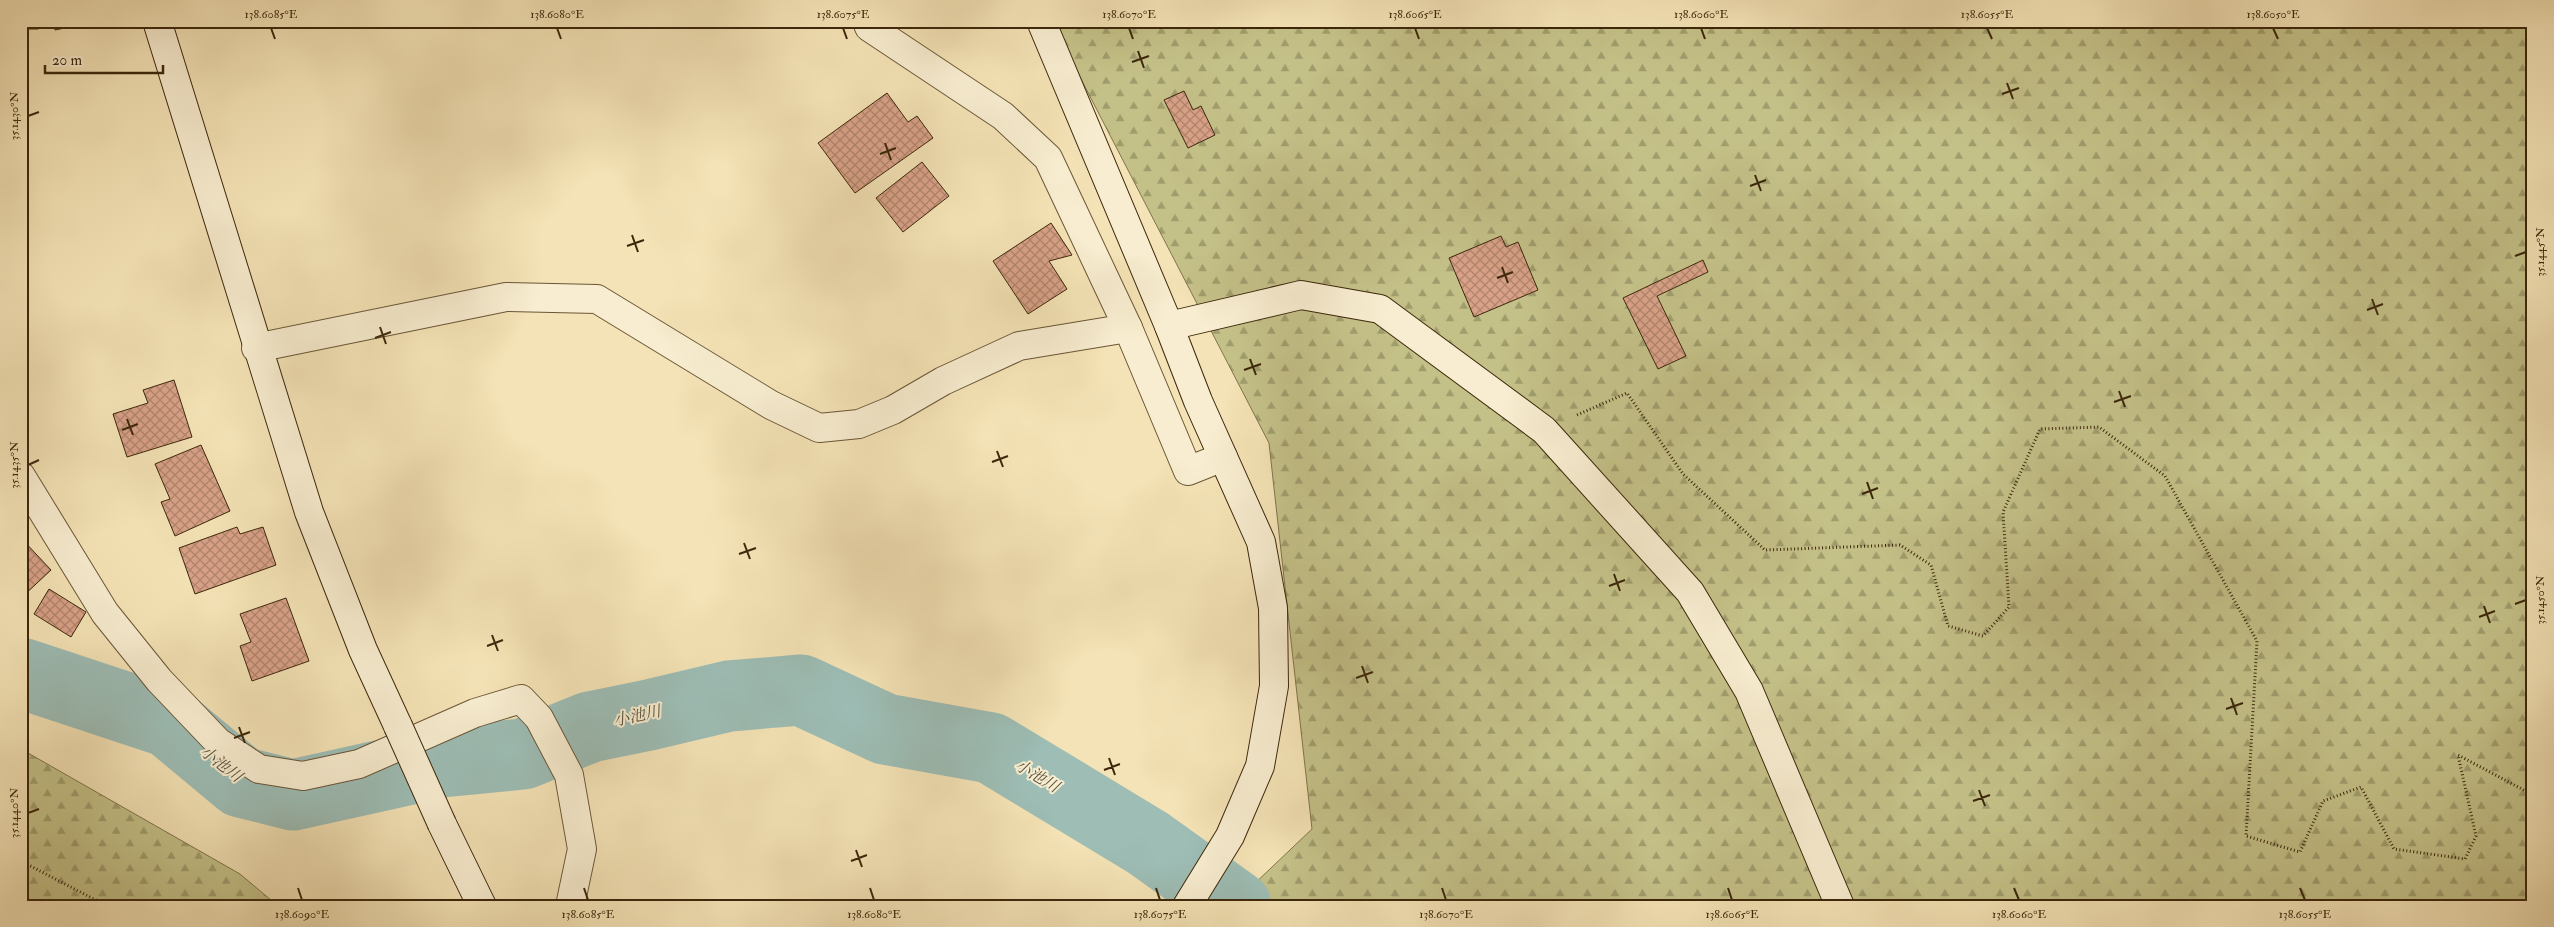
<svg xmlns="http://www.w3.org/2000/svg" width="2554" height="927" viewBox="0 0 2554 927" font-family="'IM FELL Double Pica','Noto Serif JP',serif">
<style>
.forest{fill:url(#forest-firs);stroke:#80744a}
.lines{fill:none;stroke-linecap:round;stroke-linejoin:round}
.river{stroke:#9dbdb5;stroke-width:71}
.building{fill:url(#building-cross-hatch);stroke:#3c270b}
.street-casing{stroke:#6a5636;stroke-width:30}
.secondary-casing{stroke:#3c270b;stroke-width:30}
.path{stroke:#3c270b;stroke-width:3;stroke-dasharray:1 2.5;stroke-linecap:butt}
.street{stroke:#f8edd0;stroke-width:28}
.secondary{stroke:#f8edd0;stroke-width:28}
.secondary-bridge-casing{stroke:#3c270b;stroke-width:30;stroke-linecap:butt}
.secondary-bridge{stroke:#f8edd0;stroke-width:28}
.ticks{fill:none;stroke:#3c270b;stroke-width:2}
.labels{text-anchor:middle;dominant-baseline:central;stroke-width:4;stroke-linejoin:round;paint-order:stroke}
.water-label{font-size:16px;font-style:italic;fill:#59543e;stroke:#f8edd0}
.neatline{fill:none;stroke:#3c270b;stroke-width:2}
.ticks-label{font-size:12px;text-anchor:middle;fill:#3c270b}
</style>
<defs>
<pattern id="forest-firs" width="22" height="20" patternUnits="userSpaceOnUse" patternTransform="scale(1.25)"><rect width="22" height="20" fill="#c4c188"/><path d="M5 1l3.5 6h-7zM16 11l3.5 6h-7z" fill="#a09d6d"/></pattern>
<pattern id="building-cross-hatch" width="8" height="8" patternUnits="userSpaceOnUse" patternTransform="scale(1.25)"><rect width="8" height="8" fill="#d9a288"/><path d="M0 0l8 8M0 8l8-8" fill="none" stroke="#b1846d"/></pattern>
</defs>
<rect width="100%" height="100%" fill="#f4e3b6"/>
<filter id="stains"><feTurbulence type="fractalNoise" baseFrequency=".004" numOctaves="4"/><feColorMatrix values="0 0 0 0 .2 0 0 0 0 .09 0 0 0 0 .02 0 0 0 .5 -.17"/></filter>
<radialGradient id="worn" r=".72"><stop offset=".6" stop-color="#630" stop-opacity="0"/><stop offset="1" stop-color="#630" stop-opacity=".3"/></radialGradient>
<!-- forest -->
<g class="forest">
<polygon points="1051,21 2533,21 2533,906 1231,906 1312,829 1269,443"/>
<polygon points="21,749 240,874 278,906 21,906"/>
</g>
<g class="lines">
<!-- river -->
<polyline class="river" points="21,673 169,722 241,782 293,795 442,762 523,754 590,727 649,715 729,696 801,690 885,729 991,748 1148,843 1236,906"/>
</g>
<!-- building -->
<g class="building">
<rect x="21" y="21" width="17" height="8"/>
<polygon points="53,21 99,21 55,30"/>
<polygon points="1184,91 1193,110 1201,106 1215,135 1188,148 1164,100"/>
<polygon points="887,93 908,122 917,116 933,138 855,193 818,143"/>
<polygon points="922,162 949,196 903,232 876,198"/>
<polygon points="1051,223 1072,255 1049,261 1067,289 1028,314 993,261"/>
<polygon points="1501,236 1506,247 1518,242 1538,290 1474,317 1449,258"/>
<polygon points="1703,260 1708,272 1657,296 1686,356 1658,369 1623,298"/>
<polygon points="174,380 192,437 127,457 113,414 148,403 143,390"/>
<polygon points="201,445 230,511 175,536 161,502 170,499 155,464"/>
<polygon points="237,527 240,534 263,527 276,565 195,594 179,548"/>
<polygon points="21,538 51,570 21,598"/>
<polygon points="49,589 86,612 71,637 34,614"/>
<polygon points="286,598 309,661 252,681 240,646 251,642 240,614"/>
</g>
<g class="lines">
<!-- street casing -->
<g class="street-casing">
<g id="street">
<polyline points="867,21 869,27 1003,116 1048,158 1128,328 1188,471 1223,457"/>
<polyline points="256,348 506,297 597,299 771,405 819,428 859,424 893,410 943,381 1019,346 1128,328"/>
<polyline points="21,476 105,613 159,680 218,742 259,769 303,776 359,764 475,713 521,699 539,718 569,775 582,849 570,906"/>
</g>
</g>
<!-- secondary casing -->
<g class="secondary-casing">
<g id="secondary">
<polyline points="157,21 309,512 363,650 398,726"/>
<polyline points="1041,21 1169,326 1198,401 1261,542 1273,608 1274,686 1260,766 1230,836 1187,906"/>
<polyline points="1169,326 1301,295 1380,309 1544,430 1690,592 1749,691 1840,906"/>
<polyline points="442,824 482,906"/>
</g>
</g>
<!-- path -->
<g class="path">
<polyline points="1577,415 1627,393 1683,474 1765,550 1900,545 1931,565 1948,626 1983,636 2009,607 2003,512 2040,429 2099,427 2165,476 2257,641 2246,836 2300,852 2323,801 2361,787 2394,849 2465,859 2476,836 2458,755 2533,795"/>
<polyline points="21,861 107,906"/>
</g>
<!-- street -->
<use href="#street" class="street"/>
<!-- secondary -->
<use href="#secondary" class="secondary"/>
<!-- secondary-bridge casing -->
<g class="secondary-bridge-casing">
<polyline id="secondary-bridge" points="398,726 442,824"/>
</g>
<!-- secondary-bridge -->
<use href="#secondary-bridge" class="secondary-bridge"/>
</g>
<!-- ticks -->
<path class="ticks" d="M271,28l4,11M557,28l4,11M843,28l4,11M1129,28l4,11M1415,28l4,11M1701,28l4,11M1987,28l5,11M2273,28l5,11M1138,51l6,17M1132,62l17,-6M2007,83l6,16M2002,94l17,-6M28,116l11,-4M885,143l6,17M880,154l16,-6M1755,175l6,16M1750,186l16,-6M632,235l6,17M627,246l17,-6M2515,256l11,-4M1502,267l6,16M1497,278l16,-6M2372,299l6,16M2367,310l16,-6M380,327l6,17M375,338l16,-6M1250,359l6,16M1244,370l17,-6M2119,391l6,16M2114,402l17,-6M127,419l6,16M122,430l16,-6M997,451l6,16M992,462l16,-6M28,465l11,-5M1867,482l6,17M1862,494l16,-6M744,543l6,16M739,554l17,-6M1614,574l6,17M1609,586l16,-6M2515,604l11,-4M2484,606l6,17M2479,617l16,-6M492,635l6,16M487,646l16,-6M1362,666l6,17M1356,678l17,-6M2231,698l6,17M2226,709l17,-6M239,727l6,16M234,738l16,-6M1109,758l6,17M1104,770l16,-6M1979,790l6,16M1973,801l17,-6M28,813l11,-4M856,850l6,17M851,861l16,-6M298,888l4,12M584,888l4,12M870,888l4,12M1156,888l4,12M1442,888l4,12M1728,888l4,12M2014,888l5,12M2300,888l5,12"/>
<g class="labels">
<!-- water labels -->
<g class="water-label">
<text transform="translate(637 716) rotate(-12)">小池川</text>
<text transform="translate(221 764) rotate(38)">小池川</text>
<text transform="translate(1037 776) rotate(31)">小池川</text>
</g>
</g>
<!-- margin -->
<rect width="2554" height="927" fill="none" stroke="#f4e3b6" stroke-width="55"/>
<!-- scale -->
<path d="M45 65v8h118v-8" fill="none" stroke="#3c270b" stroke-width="2.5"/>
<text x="52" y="65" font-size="15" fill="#3c270b" stroke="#f8edd0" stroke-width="4" paint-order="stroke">20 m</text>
<rect x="28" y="28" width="2498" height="872" class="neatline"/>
<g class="ticks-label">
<text x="271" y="18">138.6085°E</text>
<text x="557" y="18">138.6080°E</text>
<text x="843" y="18">138.6075°E</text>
<text x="1129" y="18">138.6070°E</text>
<text x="1415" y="18">138.6065°E</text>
<text x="1701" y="18">138.6060°E</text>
<text x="1987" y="18">138.6055°E</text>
<text x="2273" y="18">138.6050°E</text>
<text transform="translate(14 116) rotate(-90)" y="4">35.1430°N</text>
<text transform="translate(2540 252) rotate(-90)" y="4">35.1445°N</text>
<text transform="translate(14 465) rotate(-90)" y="4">35.1435°N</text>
<text transform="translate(2540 600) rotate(-90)" y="4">35.1450°N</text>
<text transform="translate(14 813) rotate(-90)" y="4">35.1440°N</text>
<text x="302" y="918">138.6090°E</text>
<text x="588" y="918">138.6085°E</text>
<text x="874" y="918">138.6080°E</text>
<text x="1160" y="918">138.6075°E</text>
<text x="1446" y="918">138.6070°E</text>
<text x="1732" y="918">138.6065°E</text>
<text x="2019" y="918">138.6060°E</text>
<text x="2305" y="918">138.6055°E</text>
</g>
<rect width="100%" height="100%" filter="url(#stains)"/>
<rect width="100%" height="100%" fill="url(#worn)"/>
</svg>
